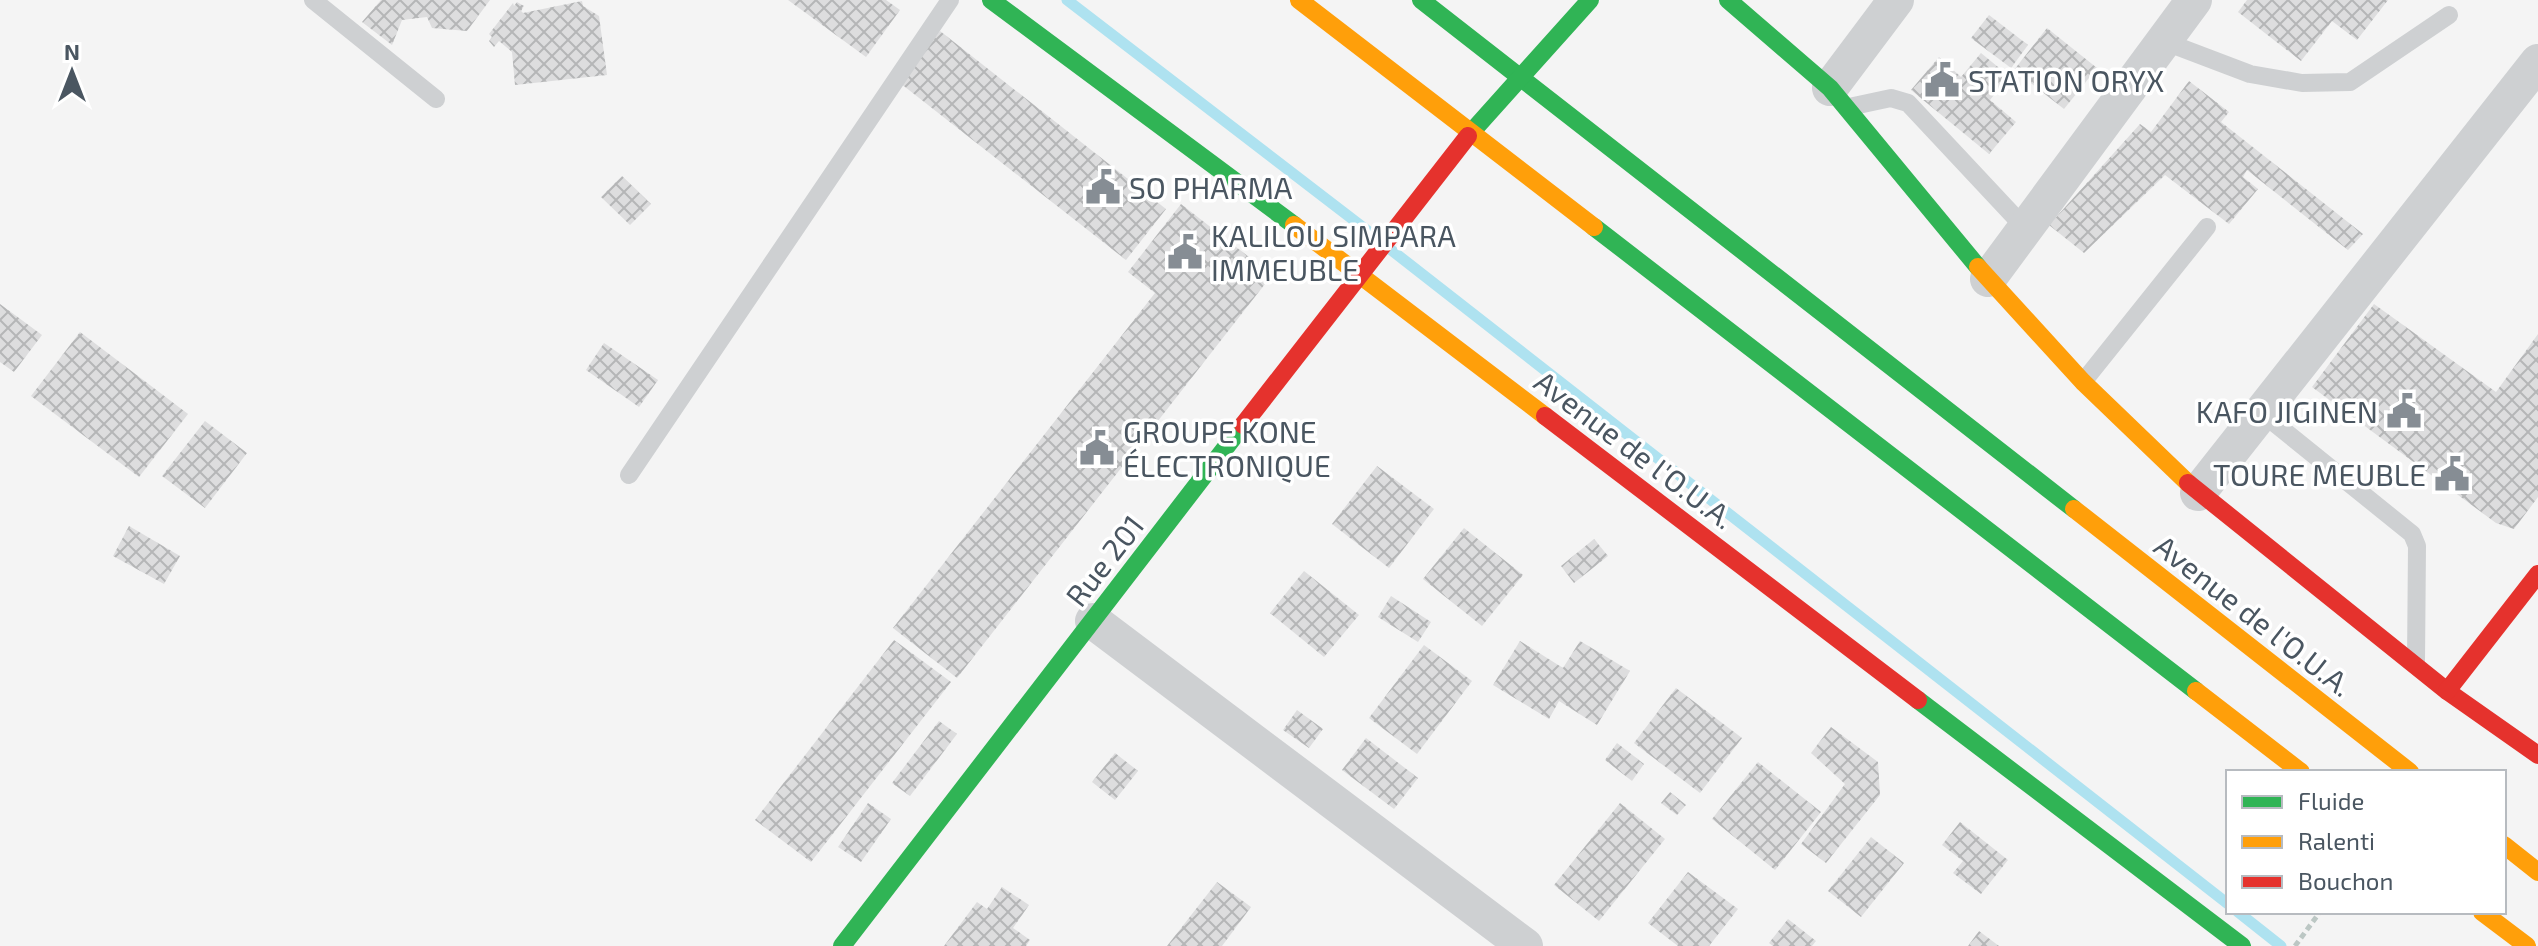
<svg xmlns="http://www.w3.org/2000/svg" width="2538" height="946" viewBox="0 0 2538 946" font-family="'Exo 2',sans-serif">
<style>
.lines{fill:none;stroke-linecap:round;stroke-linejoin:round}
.stream{stroke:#aee2f0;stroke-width:11}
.building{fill:url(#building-cross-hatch)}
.path{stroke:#bcc7c4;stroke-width:5;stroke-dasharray:6 4;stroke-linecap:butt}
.lane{stroke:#ced0d2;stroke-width:18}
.street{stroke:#ced0d2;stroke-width:36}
.fast{stroke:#30b455;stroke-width:18}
.slow{stroke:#ff9f0a;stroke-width:18}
.jam{stroke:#e5322d;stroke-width:18}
.labels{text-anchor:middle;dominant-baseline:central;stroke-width:7;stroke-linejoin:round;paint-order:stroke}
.poi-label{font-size:30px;fill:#4a5661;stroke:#fff;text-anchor:start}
.street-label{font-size:30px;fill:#4a5661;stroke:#fff}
</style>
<defs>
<pattern id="building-cross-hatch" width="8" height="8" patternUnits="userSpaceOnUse" patternTransform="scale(2)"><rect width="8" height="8" fill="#ddddde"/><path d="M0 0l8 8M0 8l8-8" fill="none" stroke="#b5b6b7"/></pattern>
</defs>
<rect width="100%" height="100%" fill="#f4f4f4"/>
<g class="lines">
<!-- stream -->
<g class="stream">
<polyline points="1067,0 1377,238"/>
<polyline points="1390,249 2228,904"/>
<polyline points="2238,912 2281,946"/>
</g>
</g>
<!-- building -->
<g class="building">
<polygon points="381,0 490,0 467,31 432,28 427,17 402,20 392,45 362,22"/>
<polygon points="788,0 886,0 900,10 866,57"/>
<polygon points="2247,0 2388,0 2357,40 2332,21 2301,61 2238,12"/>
<polygon points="582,1 583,6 599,16 607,75 515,85 512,52 499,41 494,47 489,41 492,37 489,34 513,3 514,6 517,2 524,6 521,11 523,13"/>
<polygon points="1989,15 2028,45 2011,68 1971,38"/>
<polygon points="2047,28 2097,68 2064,109 2014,70"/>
<polygon points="940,31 1166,209 1126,260 900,83"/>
<polygon points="1981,53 2009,76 1990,100 2016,122 1989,154 1911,90 1939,57 1961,77"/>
<polygon points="2189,81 2229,112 2221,122 2363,234 2348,250 2247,170 2243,177 2258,189 2229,224 2165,175 2084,253 2049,225 2140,124 2151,132"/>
<polygon points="622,176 651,204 630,225 601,197"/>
<polygon points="1181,204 1272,275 957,678 893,628 1155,293 1128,272"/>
<polygon points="0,304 42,335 14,372 0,362"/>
<polygon points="2374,304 2496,392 2538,334 2538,497 2514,529 2496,523 2312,387"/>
<polygon points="80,332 188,414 139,477 31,396"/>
<polygon points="604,343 658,380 639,407 586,370"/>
<polygon points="205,421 247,453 205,508 162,476"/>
<polygon points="1377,466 1434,509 1389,568 1332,524"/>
<polygon points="129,526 180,556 164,584 113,556"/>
<polygon points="1464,528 1523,575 1482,626 1423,579"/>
<polygon points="1594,539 1608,556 1574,583 1561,566"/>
<polygon points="1304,571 1359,615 1324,657 1270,613"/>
<polygon points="1391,596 1431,622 1418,642 1378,617"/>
<polygon points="894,640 951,682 811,862 755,820"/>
<polygon points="1520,641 1563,668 1580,641 1630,671 1597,725 1559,701 1549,719 1493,685"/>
<polygon points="1424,645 1472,681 1417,754 1369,718"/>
<polygon points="1676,688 1742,738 1700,793 1634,743"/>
<polygon points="1297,710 1323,729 1309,748 1283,730"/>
<polygon points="939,721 957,734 910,796 892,783"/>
<polygon points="1831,727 1878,762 1880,795 1826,863 1801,844 1845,784 1811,753"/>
<polygon points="1366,738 1418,778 1394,809 1342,770"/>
<polygon points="1617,743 1644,764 1632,781 1605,760"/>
<polygon points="1115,753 1138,771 1115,800 1092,782"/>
<polygon points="1758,762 1821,812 1775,870 1712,819"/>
<polygon points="1670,792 1686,805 1677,815 1661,803"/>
<polygon points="868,803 891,819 861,862 838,847"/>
<polygon points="1620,803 1665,839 1599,921 1554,885"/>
<polygon points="1960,822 2008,860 1981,894 1953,873 1963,861 1942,845"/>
<polygon points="1871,837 1904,863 1861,917 1828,891"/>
<polygon points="1688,872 1738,909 1709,946 1678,946 1648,923"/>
<polygon points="1217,882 1251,907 1222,946 1167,946"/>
<polygon points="1002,887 1029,905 1013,928 1030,940 1026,946 944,946 977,902 987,909"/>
<polygon points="1788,919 1816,941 1812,946 1773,946 1769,943"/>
<polygon points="1979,931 1999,946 1968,946"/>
</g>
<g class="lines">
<!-- path -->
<polyline class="path" points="2295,946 2320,912"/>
<!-- lane -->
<g class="lane">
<polyline points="313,0 436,99"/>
<polyline points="2163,41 2250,74 2302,83 2350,82 2449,15"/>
<polyline points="1849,107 1891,98 1908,103 2025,228"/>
<polyline points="2083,382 2207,227"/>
<polyline points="2262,413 2412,534 2417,546 2416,661"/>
<polyline points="629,475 950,0"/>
</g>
<!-- street -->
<g class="street">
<polyline points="1830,88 1896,0"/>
<polyline points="1988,279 2194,0"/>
<polyline points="2198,493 2538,62"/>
<polyline points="1093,621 1525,946"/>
</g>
<!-- fast -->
<g class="fast">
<polyline points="991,0 1294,225"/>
<polyline points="1421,0 2074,509"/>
<polyline points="1728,0 1830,88 1978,267"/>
<polyline points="1468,136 1590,0"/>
<polyline points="1594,227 2196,691"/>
<polyline points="1918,700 2242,946"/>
<polyline points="842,946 1243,425"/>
</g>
<!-- slow -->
<g class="slow">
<polyline points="1299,0 1594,227"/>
<polyline points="1294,225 1545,416"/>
<polyline points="1978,267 2083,382 2188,483"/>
<polyline points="2074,509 2410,772"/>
<polyline points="2196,691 2301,772"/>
<polyline points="2504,845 2538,872"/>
<polyline points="2482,912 2527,946"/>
</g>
<!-- jam -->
<g class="jam">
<polyline points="1545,416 1918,700"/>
<polyline points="1243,425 1468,136"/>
<polyline points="2188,483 2447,691 2538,755"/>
<polyline points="2447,691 2538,574"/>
</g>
</g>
<!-- icons -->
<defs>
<g id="civic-bare" transform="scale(2.76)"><path d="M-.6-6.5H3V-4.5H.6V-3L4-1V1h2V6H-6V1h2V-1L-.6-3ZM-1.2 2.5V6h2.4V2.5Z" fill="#868d94" stroke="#fff" stroke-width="2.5" paint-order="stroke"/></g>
</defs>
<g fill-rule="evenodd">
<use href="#civic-bare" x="1942" y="80"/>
<use href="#civic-bare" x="1103" y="187"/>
<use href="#civic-bare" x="1185" y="252"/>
<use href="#civic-bare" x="2404" y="411"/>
<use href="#civic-bare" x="1097" y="448"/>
<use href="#civic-bare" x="2452" y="474"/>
</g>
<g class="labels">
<!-- poi labels -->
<g class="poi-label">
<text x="1968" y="80">STATION ORYX</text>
<text x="1129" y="187">SO PHARMA</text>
<text x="1211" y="235">KALILOU SIMPARA<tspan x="1211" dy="34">IMMEUBLE</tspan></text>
<text x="2378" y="411" text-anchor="end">KAFO JIGINEN</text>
<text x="1123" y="431">GROUPE KONE<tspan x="1123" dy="34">ÉLECTRONIQUE</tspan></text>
<text x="2426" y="474" text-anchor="end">TOURE MEUBLE</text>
</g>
<!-- street labels -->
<g class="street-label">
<text transform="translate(1635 449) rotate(37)">Avenue de l'O.U.A.</text>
<text transform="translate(1104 560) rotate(-52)">Rue 201</text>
<text transform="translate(2254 615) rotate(38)">Avenue de l'O.U.A.</text>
</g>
</g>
<!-- legend -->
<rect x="2226" y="770" width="280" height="144" fill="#ffffff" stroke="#b7bbc0" stroke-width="2"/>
<rect x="2242" y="796" width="40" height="12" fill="#30b455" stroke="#b7bbc0" stroke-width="2"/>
<text x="2298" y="810" font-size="24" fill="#4a5661">Fluide</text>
<rect x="2242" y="836" width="40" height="12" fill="#ff9f0a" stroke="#b7bbc0" stroke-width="2"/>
<text x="2298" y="850" font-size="24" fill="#4a5661">Ralenti</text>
<rect x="2242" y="876" width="40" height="12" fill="#e5322d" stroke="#b7bbc0" stroke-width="2"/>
<text x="2298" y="890" font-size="24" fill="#4a5661">Bouchon</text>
<!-- north arrow -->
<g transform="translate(72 72)" stroke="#ffffff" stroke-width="6" paint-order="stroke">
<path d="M0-6L14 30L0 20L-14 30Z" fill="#4a5661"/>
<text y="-12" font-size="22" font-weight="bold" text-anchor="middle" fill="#4a5661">N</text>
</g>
</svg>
